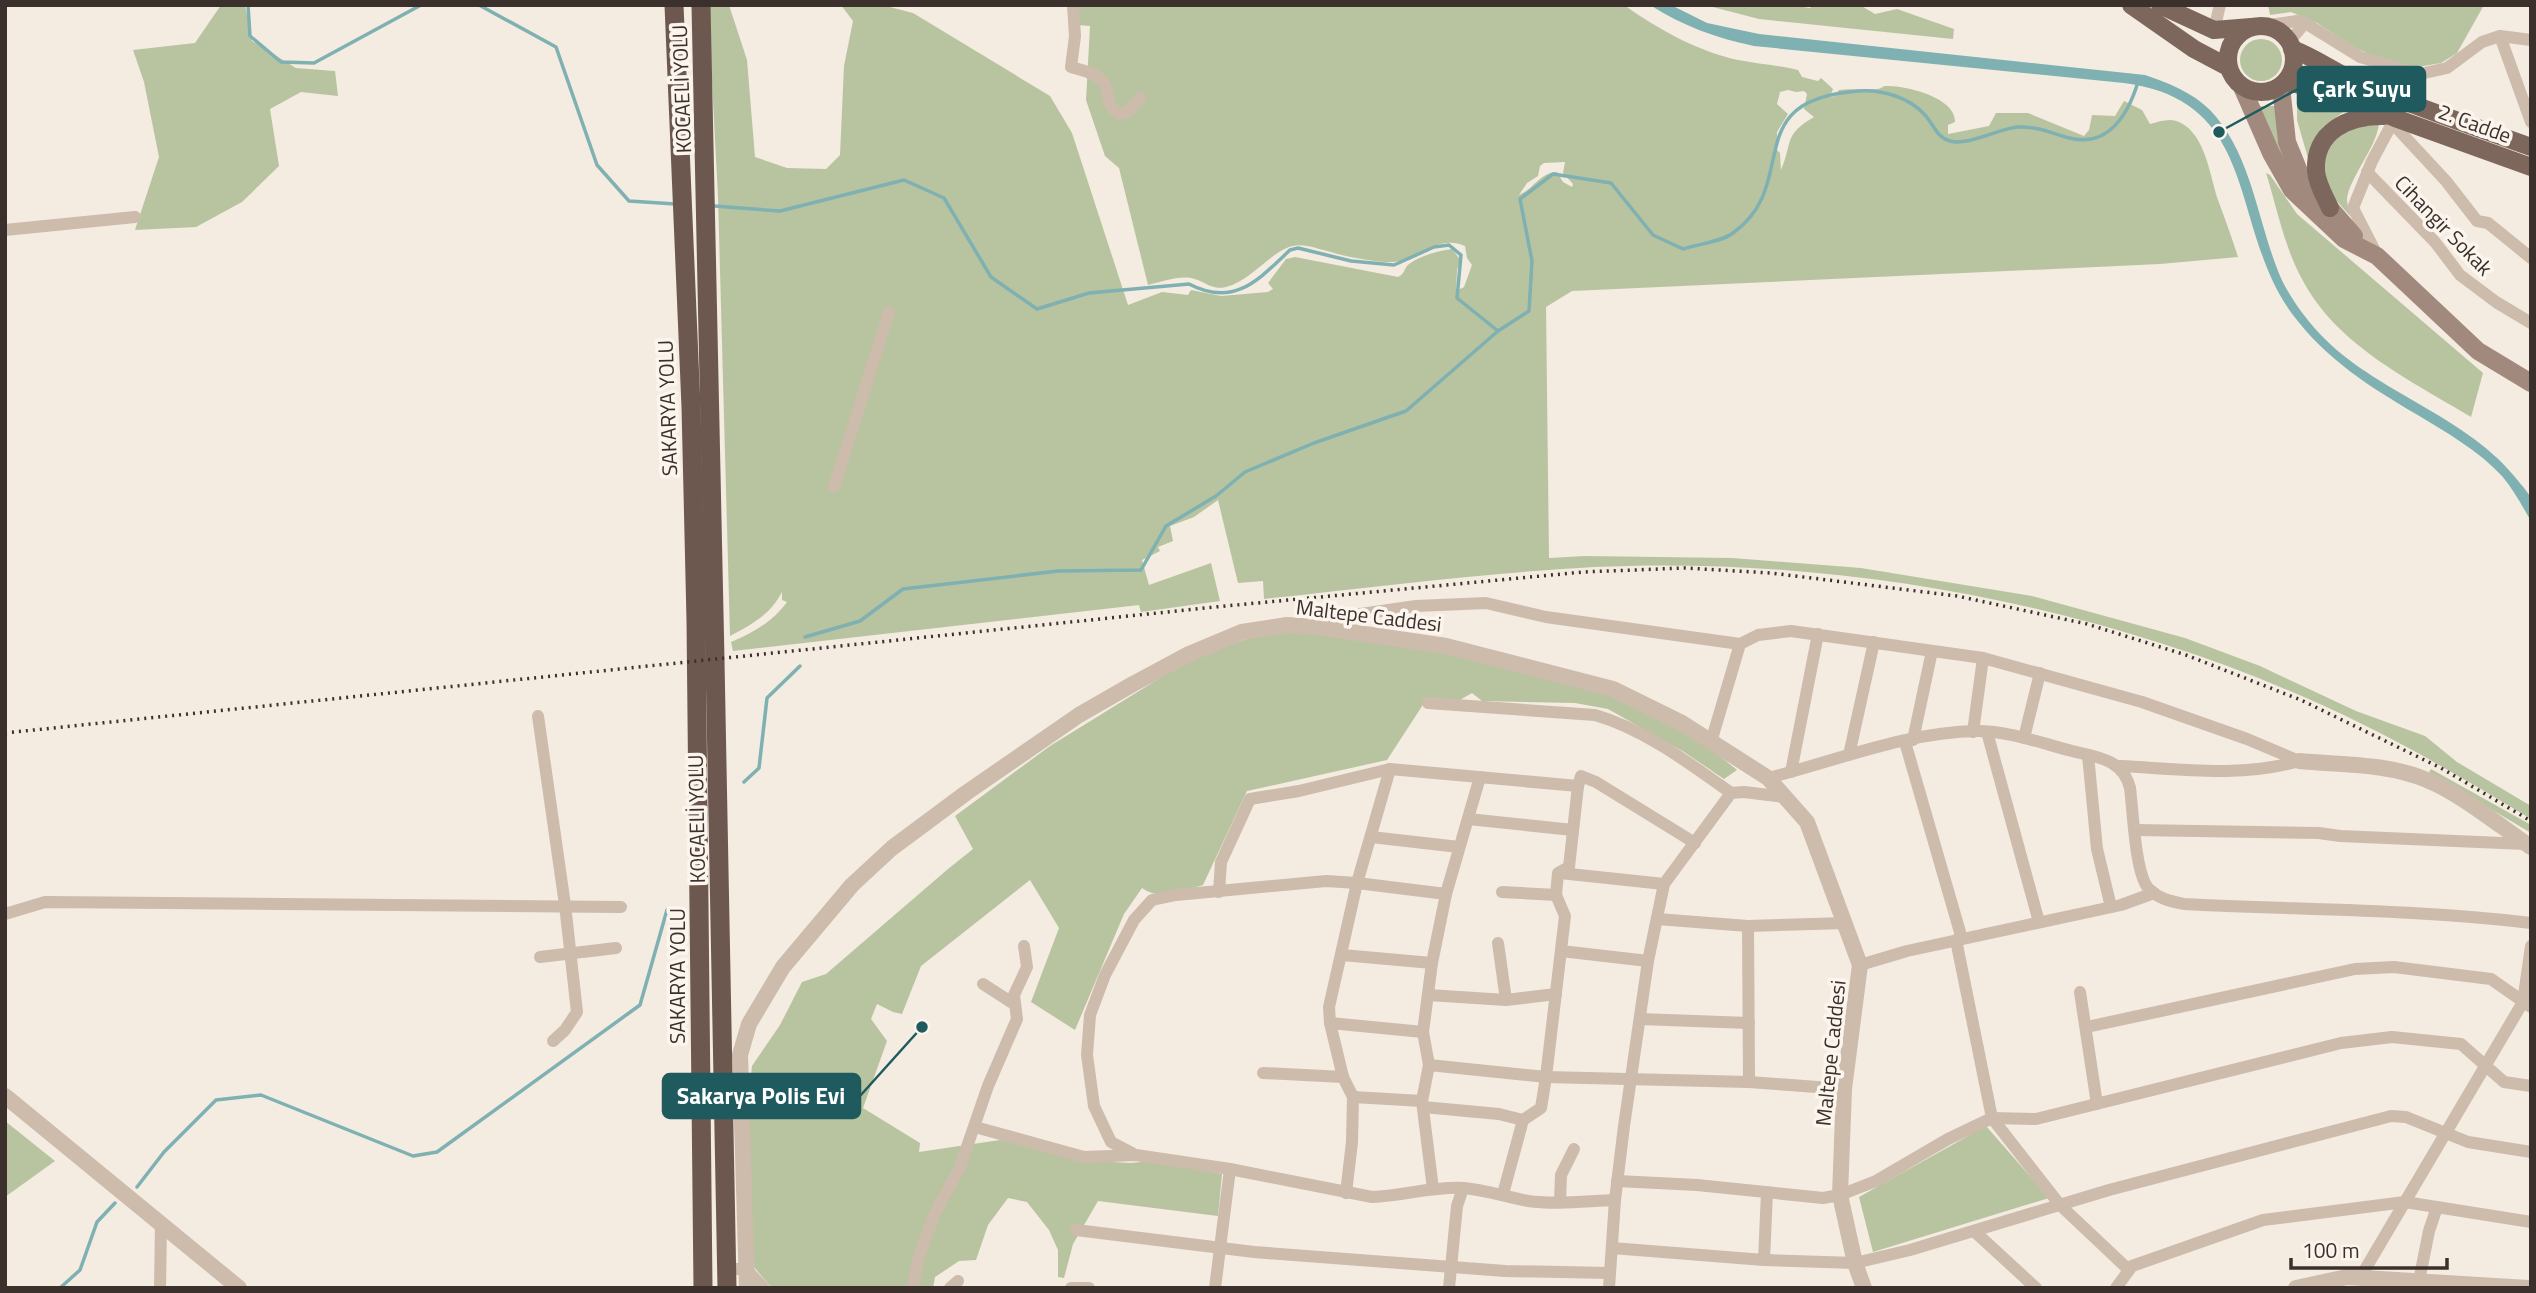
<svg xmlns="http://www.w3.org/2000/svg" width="2536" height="1293" viewBox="0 0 2536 1293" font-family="'Titillium Web',sans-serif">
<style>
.green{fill:#b8c4a0;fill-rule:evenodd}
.water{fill:#7fb0b2}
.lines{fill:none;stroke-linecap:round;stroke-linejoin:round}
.stream{stroke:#7fb0b2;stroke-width:3.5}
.minor{stroke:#cdbbac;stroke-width:12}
.tertiary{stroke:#cdbbac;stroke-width:16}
.secondary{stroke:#a18a7d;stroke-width:18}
.primary{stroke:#7d675c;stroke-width:18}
.trunk{stroke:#6c584f;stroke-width:19}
.rail{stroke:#3b302b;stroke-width:3.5;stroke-dasharray:2 5;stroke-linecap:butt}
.labels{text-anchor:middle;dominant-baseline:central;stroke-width:7;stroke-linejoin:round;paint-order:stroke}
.street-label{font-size:21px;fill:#3b302b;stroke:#fbf5ee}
.leader{fill:none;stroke:#1f5a5e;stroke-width:2.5}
.callout-dot{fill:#1f5a5e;stroke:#fbf5ee;stroke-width:2.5}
.callout{fill:#1f5a5e;stroke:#1f5a5e;stroke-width:2.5}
.callout-label{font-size:23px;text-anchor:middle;font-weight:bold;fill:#fff}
</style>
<rect width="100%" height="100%" fill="#f4ebe1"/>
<!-- green -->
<g class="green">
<polygon points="221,5 245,5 252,41 296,68 335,71 338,96 301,92 270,109 279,166 242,202 196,227 135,230 159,157 144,82 133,50 195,43"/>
<path d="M708,5h21l18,55 8,97 32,11 39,1 14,-14 4,-89 9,-45 -12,-16h41l31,8 137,83 22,37 56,172 34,-13 26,3 3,-5 30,6 47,-4 5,-3 -5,-6 18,-24 9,-2 103,20c8,-4 5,-8 11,-13 12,-9 30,-13 43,-15l7,9v5l-2,7 -1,21 8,-4 8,-22 -5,-7 -2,-12c-28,-12 -47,14 -71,16 -15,1 -48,-5 -63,-10 -14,-3 -28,-10 -42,-5 -20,7 -39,34 -63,40 -14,4 -23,-7 -35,-9 -14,-2 -30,4 -43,7l-29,-117 -14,-12 -19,-56 4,-74 -12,-1 -1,-20h547c34,24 73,46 114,55 20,4 40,5 60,10l4,7 16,4 3,-3 12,11 -3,8 5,-1 4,-6c13,-2 26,1 39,-1 7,-2 3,-3 10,-3 20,0 68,12 67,36l-7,3v9l41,-8 7,-13h32l56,23 5,-6 3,-15 23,1 9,-15 18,9 8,14c10,-3 22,-7 31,-1 25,13 29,54 37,77 7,19 14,38 20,57l-78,7 -588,27 -26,16 3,251 36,-2 147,2 129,10 171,28 153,42 75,28 96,45 69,25 32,26 74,44v13c-55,-33 -110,-66 -167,-94 -232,-115 -513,-170 -770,-158 -109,6 -221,20 -330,32l-1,-18 -25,2 -20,-83 -24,17 -24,9 3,15 -15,6 2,4 -18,9 7,25 62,-22 9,38 -79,11 -2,-7 -406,46 -2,-9c24,-10 41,-20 56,-40l-5,-2v-8c-12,23 -30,32 -52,44l-12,-439zM1788,90l8,2 8,-1 3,3 -3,15 10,8c-31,18 -21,25 -33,53l-1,-17 -3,-3v-18l11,-18 -11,-10 3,-12zM1565,162l-2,11 10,11 -1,3 -9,-5 -6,-10c-18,1 -23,17 -38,23l8,-12 11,-7 2,-10 4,-3z"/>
<polygon points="1705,5 1789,5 1810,8 1813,5 1860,5 1875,14 1897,9 1954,29 1953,39 1759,19"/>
<polygon points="2268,5 2484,5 2457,53 2441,63 2406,69 2355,48 2317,23 2291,12 2270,15"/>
<circle cx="2261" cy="60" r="21"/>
<polygon points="2297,96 2314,99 2346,110 2323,127 2308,158 2297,120"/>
<polygon points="2259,106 2278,106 2291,176"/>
<path d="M2379,125c-4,24 -30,54 -32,74 0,6 2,12 3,17l-22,-25 -5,-9 3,-34 19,-22z"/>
<path d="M2266,173l4,2 27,39 186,159 -12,44c-61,-37 -135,-72 -169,-138 -18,-33 -25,-71 -36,-106z"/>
<path d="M1316,630l75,9 222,55 92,50 32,26 -13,9 -40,-27 -76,-43 -33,-6 -93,-2 -10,-8 -14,8 -30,-4 -41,63 -140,31 -44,94c-20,6 -43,16 -61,3l-18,26 -49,116 -44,-28 28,-74 -29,-48 -109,86 -19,48 -9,-2 -16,-8 -6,15 16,22 -24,67 57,35 -1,9 81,-12 98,21 32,2 22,-2 70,13 -4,42 -120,-15 -25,43 -9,34 -6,-1v-27l-9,-20 -22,-28 -19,-4 -20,27 -12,35 -17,1 -24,16 -2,11h-161l-19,-22 -6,-154 5,-46 28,-41 22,-43 24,-8 122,-105 25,-20 -18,-33 95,-70 144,-89 74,-25z"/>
<polygon points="2431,769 2531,825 2531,833 2429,772"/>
<polygon points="5,1121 55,1161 5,1197"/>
<polygon points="1986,1126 2049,1198 1873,1252 1859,1197"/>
</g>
<!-- water -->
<path class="water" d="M1650,5h21l36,18 52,11 386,41c23,8 47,17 65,35 41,43 47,108 68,161 9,23 25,44 41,62 57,61 149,82 200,149 4,5 11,12 12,18 1,6 0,14 0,21 -9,-15 -17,-31 -29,-45 -24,-26 -55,-43 -86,-62 -46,-27 -90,-55 -123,-99 -65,-86 -30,-214 -169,-232l-370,-37c-38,-8 -71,-20 -104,-41z"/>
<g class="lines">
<!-- stream -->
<g class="stream">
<polyline points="248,5 250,36 281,62 314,63 421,5"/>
<polyline points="479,5 556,47 597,165 629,201 675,204"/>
<path d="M714,206l66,5 124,-31 40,18 47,79 46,32 52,-16 100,-9c46,24 70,-5 101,-34l8,-2 53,13 43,4 40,-18 15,-2 12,10 -4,43 41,33"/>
<path d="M805,637l55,-16 43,-32 155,-18 83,-1 25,-44 50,-30 29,-24 69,-29 92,-32 92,-80 31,-20 3,-50 -12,-62 33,-25 58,9 42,52 30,14c15,-5 38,-7 50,-16 70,-50 3,-133 125,-142 23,-2 51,6 67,24 9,10 12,23 25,26 18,5 48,-12 67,-14 20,-1 34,6 52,11 39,10 59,-23 69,-56"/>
<polyline points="744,782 759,768 767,698 800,666"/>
<polyline points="137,1187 164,1152 216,1100 261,1095 413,1156 437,1152 640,1005 667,910"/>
<polyline points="60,1288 80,1270 97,1222 115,1203"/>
</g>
<!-- minor -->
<g class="minor">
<path d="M1073,5l2,31 -4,31c10,3 27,6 33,16 7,13 0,20 15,31l9,-2 12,-14"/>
<polyline points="2262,26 2297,21 2305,23"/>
<polyline points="2214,30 2220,5"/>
<polyline points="2500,36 2531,122"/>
<polyline points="2289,42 2305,23 2360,57 2420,74 2447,68 2482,42 2500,36 2531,40"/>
<polyline points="2393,124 2446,181 2477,221 2488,223 2531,258"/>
<polyline points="2367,172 2435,242 2460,275 2496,302 2531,323"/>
<polyline points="5,230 135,217"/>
<polyline points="2377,255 2353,208 2372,161 2395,118"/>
<polyline points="834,487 889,312"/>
<polyline points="1318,627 1354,615 1416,606 1486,603 1546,617 1740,644"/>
<path d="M1428,703l167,12c49,14 94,48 136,78"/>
<polyline points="538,716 565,905 577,1012 565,1030 553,1041"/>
<polyline points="1973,732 1983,658"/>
<polyline points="1987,732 2039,922"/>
<polyline points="2024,738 2040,673"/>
<polyline points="1913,740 1932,651"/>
<polyline points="1711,742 1740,644 1758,635 1791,631 1983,658 2142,702 2247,739 2299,761"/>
<polyline points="1905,742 1962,939"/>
<polyline points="1849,755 1874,642"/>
<polyline points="2088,755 2097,849 2111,907"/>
<path d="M2120,766c59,3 121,12 179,-5"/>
<polyline points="1791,772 1818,634"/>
<path d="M1768,778c68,-17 138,-46 209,-47 32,0 64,12 95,20 25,6 51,8 58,37 3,22 5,87 19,101 10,10 21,12 35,15 116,6 231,5 347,19"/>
<polyline points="1468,819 1573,830"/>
<polyline points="2135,830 2319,833 2340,836 2525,844"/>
<polyline points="1371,837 1459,847"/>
<polyline points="1560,873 1664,884"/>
<polyline points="1219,892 1221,862 1250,799 1299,791 1390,769"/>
<polyline points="1502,892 1556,895"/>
<polyline points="5,914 45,902 621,907"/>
<polyline points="1657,919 1748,926 1846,923"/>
<polyline points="1748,926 1749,1082"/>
<polyline points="1956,940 1992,1118 2060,1205 2129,1270"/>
<polyline points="1498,943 1506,1000"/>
<polyline points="1561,951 1648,961"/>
<polyline points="1342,955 1432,963"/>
<polyline points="540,957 616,948"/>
<polyline points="1860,965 1907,951 2121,905 2154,893"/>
<polyline points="983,984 1014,1004"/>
<polyline points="2080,992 2097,1104"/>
<polyline points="1428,995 1506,1000 1556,994"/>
<polyline points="1640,1019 1749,1023"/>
<polyline points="1330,1023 1423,1032"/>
<polyline points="2087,1027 2355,969 2394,967 2491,979 2531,1007"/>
<polyline points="1429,1065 1546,1077 1749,1082 1844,1089"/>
<polyline points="1263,1073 1343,1077"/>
<polyline points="1353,1097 1422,1101"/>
<polyline points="1423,1107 1499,1114 1523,1120"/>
<path d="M975,1127l109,30 52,-2 94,14 142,28c31,-1 61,-11 92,-9 22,2 42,9 64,13 28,4 58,0 87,-1"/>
<polyline points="1132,1153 1111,1142 1094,1106 1087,1055 1090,1015 1105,975 1134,920 1152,900 1176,895 1326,881 1357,883 1446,894"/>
<polyline points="1617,1181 1697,1185 1823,1198 1840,1195 1876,1181 1948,1139 1992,1118 2036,1119 2341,1043 2392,1037 2461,1044 2504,1082 2531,1086"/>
<polyline points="1433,1189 1422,1101 1429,1065 1423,1032 1432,963 1446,894 1480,777"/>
<polyline points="1346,1193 1352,1142 1353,1097 1343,1077 1330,1023 1329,1007 1357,883 1390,769 1578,786"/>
<polyline points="1503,1194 1523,1120 1541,1108 1546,1077 1565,916 1556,895 1558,873 1569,867 1578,786 1581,776 1596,782 1695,843"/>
<polyline points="1560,1202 1561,1175 1574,1149"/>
<polyline points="1076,1230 1254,1252 1505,1271 1610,1273"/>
<polyline points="1974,1231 2036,1288"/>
<polyline points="1612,1248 1764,1260 1767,1192"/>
<polyline points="1764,1260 1855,1263 1910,1250 2109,1190 2391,1116 2406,1117 2468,1142 2531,1152"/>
<polyline points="726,1269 746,1269 764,1288"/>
<polyline points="2360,1278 2523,1002 2531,946"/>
<polyline points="2419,1281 2429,1231 2437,1207"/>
<polyline points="160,1288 161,1224"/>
<polyline points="913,1288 918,1259 934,1215 960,1167 988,1086 1017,1019 1014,995 1027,967 1024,946"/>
<polyline points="950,1288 958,1281"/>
<polyline points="1071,1288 1089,1288"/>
<polyline points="1215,1288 1230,1169"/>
<polyline points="1449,1288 1457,1206 1463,1188"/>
<polyline points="1609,1288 1615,1200 1624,1126 1648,961 1664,884 1731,793 1744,792 1785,797"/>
<polyline points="2116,1288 2132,1266 2263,1220 2405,1202 2531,1222"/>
</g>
<!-- tertiary -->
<g class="tertiary">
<path d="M2299,761c42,4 88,2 128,19 33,13 74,47 104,67"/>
<polyline points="5,1096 239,1288"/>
<polyline points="747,1288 740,1055 749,1024 783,967 852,885 892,848 966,793 1079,715 1133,684 1187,655 1242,632 1287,625 1317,627 1446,646 1613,689 1682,723 1768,778 1807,822 1860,965 1844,1089 1840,1195 1855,1263 1864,1288"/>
<polyline points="2296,1288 2347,1277 2528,1288"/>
</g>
<!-- secondary -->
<g class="secondary">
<polyline points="2281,86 2287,142 2300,174 2354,236"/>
<polyline points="2242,87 2271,153 2292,190 2344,239 2377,256 2478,351 2531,383"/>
</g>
<!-- primary -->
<g class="primary">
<polyline points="2131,5 2194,49 2228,67"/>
<polyline points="2160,5 2214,30 2251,27"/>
<circle cx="2261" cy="59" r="33"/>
<path d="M2292,49c24,9 44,24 67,34 56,24 114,43 172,64"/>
<polyline points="2286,82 2330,91 2395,118 2531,167"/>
<path d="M2330,208c-5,-11 -13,-24 -14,-37 -2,-40 33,-56 68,-55"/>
</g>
<!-- trunk -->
<g class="trunk">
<polyline points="674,5 691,407 696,620 703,1288"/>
<path d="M701,5c12,428 16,855 26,1283"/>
</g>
<!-- rail -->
<polyline class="rail" points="5,733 1215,607 1583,572 1685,568 1771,573 1957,596 2087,624 2186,655 2301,700 2441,768 2531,821"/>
</g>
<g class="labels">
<!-- street labels -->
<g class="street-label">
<text transform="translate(681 89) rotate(-92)">KOCAELİ YOLU</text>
<text transform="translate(2475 123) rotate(20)">2. Cadde</text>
<text transform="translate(2444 225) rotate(46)">Cihangir Sokak</text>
<text transform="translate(667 408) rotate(-92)">SAKARYA YOLU</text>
<text transform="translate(1369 615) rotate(7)">Maltepe Caddesi</text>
<text transform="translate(696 819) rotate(-91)">KOCAELİ YOLU</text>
<text transform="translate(677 976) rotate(-90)">SAKARYA YOLU</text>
<text transform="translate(1830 1053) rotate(-84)">Maltepe Caddesi</text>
</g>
</g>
<!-- callouts -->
<path class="leader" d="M2219 132L2298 89M922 1027L860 1096"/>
<g class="callout-dot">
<circle cx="2219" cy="132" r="7"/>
<circle cx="922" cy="1027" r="7"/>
</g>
<g class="callout">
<rect x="2298" y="67" width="127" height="44" rx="7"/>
<rect x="663" y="1074" width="197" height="44" rx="7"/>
</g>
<g class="callout-label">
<text x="2362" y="97">Çark Suyu</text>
<text x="761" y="1104">Sakarya Polis Evi</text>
</g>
<!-- border -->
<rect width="2536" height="1293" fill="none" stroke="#3b302b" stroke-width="14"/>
<!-- scale -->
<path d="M2291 1258v10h156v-10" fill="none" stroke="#3b302b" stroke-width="3.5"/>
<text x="2302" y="1258" font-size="21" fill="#3b302b" stroke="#fbf5ee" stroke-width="5" paint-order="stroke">100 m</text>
</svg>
